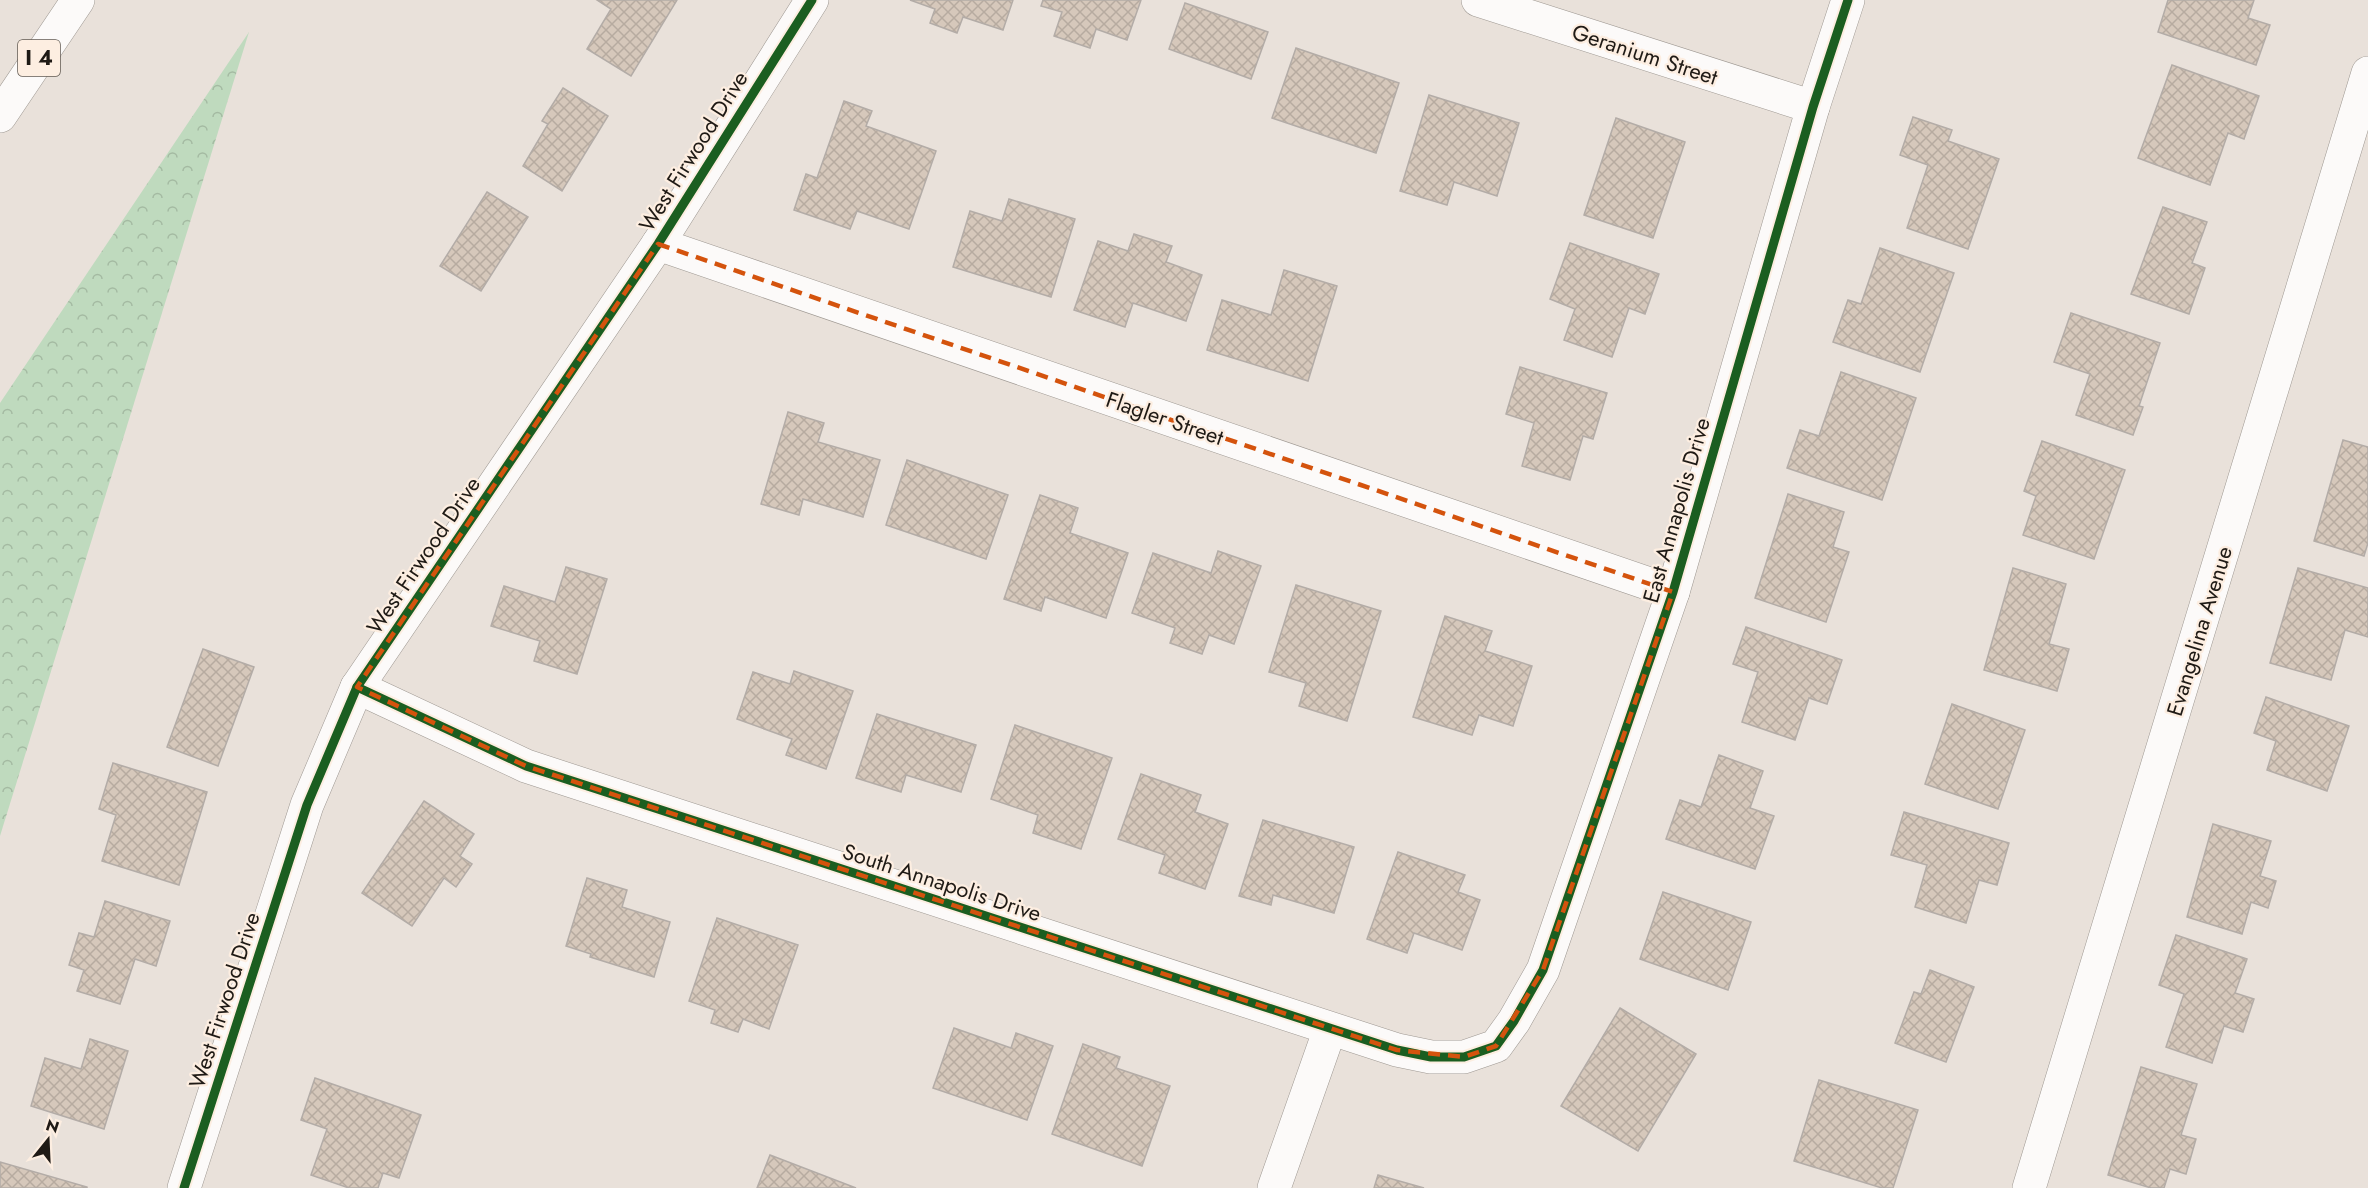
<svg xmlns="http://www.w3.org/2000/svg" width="2368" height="1188" viewBox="0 0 2368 1188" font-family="Jost,sans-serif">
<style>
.forest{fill:url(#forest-crowns)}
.building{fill:url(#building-cross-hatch);stroke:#b3aca7;stroke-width:1.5}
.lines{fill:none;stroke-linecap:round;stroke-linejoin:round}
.minor-casing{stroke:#9e9892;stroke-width:34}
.motorway-casing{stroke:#9e9892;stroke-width:34}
.minor{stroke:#fcfaf9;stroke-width:33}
.motorway{stroke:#fcfaf9;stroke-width:33}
.cycleway-casing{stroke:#fdeee1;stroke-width:13}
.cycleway{stroke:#1b5e20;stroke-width:9}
.marked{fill:none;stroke:#d4530d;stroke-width:4.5;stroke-dasharray:12 8;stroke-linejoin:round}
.labels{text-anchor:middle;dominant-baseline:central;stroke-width:4.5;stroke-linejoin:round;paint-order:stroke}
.shield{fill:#fdeee1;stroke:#625a52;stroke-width:1.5}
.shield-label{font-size:21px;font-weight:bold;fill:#1f1a15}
.street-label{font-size:22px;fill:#1f1a15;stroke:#fdeee1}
</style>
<defs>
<pattern id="forest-crowns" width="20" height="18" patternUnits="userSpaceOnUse" patternTransform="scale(1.5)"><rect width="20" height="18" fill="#bfdabe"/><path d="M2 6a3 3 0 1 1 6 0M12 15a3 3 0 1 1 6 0" fill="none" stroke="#a4baa2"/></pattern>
<pattern id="building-cross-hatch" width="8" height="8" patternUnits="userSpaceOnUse" patternTransform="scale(1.5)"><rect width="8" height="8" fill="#d6c8bb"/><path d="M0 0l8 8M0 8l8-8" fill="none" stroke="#b7aba0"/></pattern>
</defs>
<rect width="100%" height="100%" fill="#e9e1da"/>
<!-- forest -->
<polygon class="forest" points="249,32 0,836 0,403"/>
<!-- building -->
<g class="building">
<polygon points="597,0 677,0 631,76 587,49 611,9"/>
<polygon points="910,0 1013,0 1003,30 963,17 957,33 930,23 935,9"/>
<polygon points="1043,0 1141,0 1127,40 1096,29 1090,48 1054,36 1062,12 1041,6"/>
<polygon points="2168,0 2254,0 2248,18 2270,25 2256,65 2158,32"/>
<polygon points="1185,3 1268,32 1251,79 1169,49"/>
<polygon points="1296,48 1399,83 1376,153 1272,118"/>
<polygon points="2172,65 2259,96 2244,139 2228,133 2210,185 2138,158"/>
<polygon points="563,88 608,116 562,191 523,166 548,124 542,121"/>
<polygon points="1429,95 1519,123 1497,196 1454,182 1447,205 1400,191"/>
<polygon points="844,101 872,111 866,126 936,151 909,229 857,211 850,229 794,210 806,174 817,178"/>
<polygon points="1913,117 1952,130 1948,141 1999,159 1968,249 1907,228 1928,165 1900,155"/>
<polygon points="1616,118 1685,142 1653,238 1584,215"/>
<polygon points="487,192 528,217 481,291 440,266"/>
<polygon points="1009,199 1075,219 1051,297 953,267 970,211 1002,221"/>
<polygon points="2163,207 2207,222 2192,263 2205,268 2189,314 2131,294"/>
<polygon points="1134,234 1172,246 1166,262 1202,275 1186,321 1133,303 1125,327 1074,310 1098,241 1128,251"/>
<polygon points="1570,243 1659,274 1645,314 1629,308 1612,357 1564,340 1575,309 1550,299"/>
<polygon points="1880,248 1954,273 1920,372 1833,342 1848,300 1861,304"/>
<polygon points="1284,270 1337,286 1308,381 1207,350 1222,300 1271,315"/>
<polygon points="2071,313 2160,343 2139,406 2143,407 2133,435 2076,415 2090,374 2054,362"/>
<polygon points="1520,367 1607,393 1593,439 1583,436 1570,480 1522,466 1534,423 1506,414"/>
<polygon points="1841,372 1916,398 1882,500 1787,468 1800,430 1819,436"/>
<polygon points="788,412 824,423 818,442 880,460 863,517 803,499 799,515 761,504"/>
<polygon points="2343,440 2368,447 2368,543 2364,556 2314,541"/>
<polygon points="2042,441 2125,470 2094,559 2023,535 2036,496 2024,491"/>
<polygon points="907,460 1008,495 986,559 886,525"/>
<polygon points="1788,494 1844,512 1833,547 1849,552 1826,622 1755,598"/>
<polygon points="1040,495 1078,508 1070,533 1128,553 1106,618 1045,597 1041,611 1004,599"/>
<polygon points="1218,551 1261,566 1234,644 1209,635 1202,654 1170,643 1175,628 1132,613 1153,553 1211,573"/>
<polygon points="566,567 607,579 577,674 534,661 540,641 491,626 504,586 555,602"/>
<polygon points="2013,568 2066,584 2049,644 2069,649 2057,691 1984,670"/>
<polygon points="2298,568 2368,588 2368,637 2345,630 2331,680 2270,663"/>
<polygon points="1296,585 1381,611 1347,721 1299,706 1306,683 1269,672"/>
<polygon points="1445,616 1492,631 1485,651 1532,666 1513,726 1479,715 1472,735 1413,717"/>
<polygon points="1746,627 1842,660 1827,704 1809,698 1795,740 1742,722 1758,672 1733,664"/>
<polygon points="203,649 254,667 218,766 167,747"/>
<polygon points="794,671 853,691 826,769 786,755 792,739 737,719 753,672 790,684"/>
<polygon points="2266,697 2349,726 2327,791 2267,770 2276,741 2254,733"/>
<polygon points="1952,704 2025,730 1998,809 1925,784"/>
<polygon points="877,714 976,745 961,792 906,775 901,792 856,778"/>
<polygon points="1015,725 1112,758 1081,849 1033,833 1038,815 991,799"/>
<polygon points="1719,755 1763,771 1750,808 1774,816 1755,869 1666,839 1680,800 1701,807"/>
<polygon points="113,763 207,792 179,885 102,861 116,815 99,809"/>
<polygon points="1141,774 1201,795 1195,812 1228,824 1205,889 1159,873 1165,855 1118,839"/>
<polygon points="424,801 474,834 460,856 472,864 456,887 444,878 412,926 362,893"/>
<polygon points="1904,812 2009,843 1997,885 1979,880 1966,923 1915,907 1927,865 1891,855"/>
<polygon points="1263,820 1354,847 1334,913 1273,895 1271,905 1239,896"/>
<polygon points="2213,824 2271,841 2260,876 2276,881 2268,908 2251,902 2242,934 2187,917"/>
<polygon points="1398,852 1465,875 1458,892 1480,900 1462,950 1414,933 1407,953 1367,939"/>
<polygon points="587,878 627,890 622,907 670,922 654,977 590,957 591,954 566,946"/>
<polygon points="1663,892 1751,922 1728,990 1640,959"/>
<polygon points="105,901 170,921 156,966 135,959 120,1004 77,991 84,970 69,965 79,933 94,937"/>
<polygon points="717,918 798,945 769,1029 743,1019 738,1032 711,1023 715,1010 689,1001"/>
<polygon points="2176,935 2247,959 2235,993 2254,999 2243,1032 2224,1026 2212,1063 2166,1047 2184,994 2159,985"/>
<polygon points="1930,970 1974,987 1946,1062 1895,1043 1914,992 1921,994"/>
<polygon points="1620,1008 1696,1054 1638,1151 1561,1106"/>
<polygon points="954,1028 1011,1048 1016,1033 1053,1046 1027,1120 933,1088"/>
<polygon points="90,1039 128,1051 104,1129 31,1106 45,1058 81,1069"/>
<polygon points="1083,1044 1120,1057 1116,1068 1170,1086 1142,1166 1052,1134"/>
<polygon points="2141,1067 2197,1084 2181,1135 2196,1139 2186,1174 2170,1169 2164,1188 2151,1188 2108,1175"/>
<polygon points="315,1078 421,1115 399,1178 383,1173 378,1188 349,1188 311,1175 327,1129 301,1120"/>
<polygon points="1819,1080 1918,1110 1893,1188 1882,1188 1794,1161"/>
<polygon points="770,1155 856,1188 757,1188"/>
<polygon points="0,1162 87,1187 87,1188 0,1188"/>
<polygon points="1378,1175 1424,1188 1374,1188"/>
</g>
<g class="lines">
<!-- minor casing -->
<g class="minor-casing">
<g id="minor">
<polyline points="1478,0 1813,107"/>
<polyline points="658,244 1673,592"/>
<polyline points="357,687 526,766 1397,1050 1431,1057 1464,1057 1496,1046 1514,1021 1543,970 1673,592 1813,107 1848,0"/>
<polyline points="184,1188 307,805 357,687 658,244 812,0"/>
<polyline points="1274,1188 1330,1029"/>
<polyline points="2029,1188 2368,73"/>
</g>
</g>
<!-- motorway casing -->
<g class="motorway-casing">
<polyline id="motorway" points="0,116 78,0"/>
</g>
<!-- minor -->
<use href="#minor" class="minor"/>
<!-- motorway -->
<use href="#motorway" class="motorway"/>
<!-- cycleway casing -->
<g class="cycleway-casing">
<g id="cycleway">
<polyline points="357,687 526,766 1397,1050 1431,1057 1464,1057 1496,1046 1514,1021 1543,970 1673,592 1813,107 1848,0"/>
<polyline points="184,1188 307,805 357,687 658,244 812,0"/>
</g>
</g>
<!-- cycleway -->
<use href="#cycleway" class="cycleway"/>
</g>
<!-- marked area -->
<path class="marked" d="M658,244l1015,348 -130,378 -47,76 -32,11 -67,-7 -871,-284 -169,-79z"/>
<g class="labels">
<!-- shield labels -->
<rect class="shield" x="18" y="40" width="42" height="36" rx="4.5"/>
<g class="shield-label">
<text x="39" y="58">I 4</text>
</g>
<!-- street labels -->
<g class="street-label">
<text transform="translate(1645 54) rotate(18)">Geranium Street</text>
<text transform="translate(693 151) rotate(-58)">West Firwood Drive</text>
<text transform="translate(1165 418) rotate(19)">Flagler Street</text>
<text transform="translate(1676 510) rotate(-74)">East Annapolis Drive</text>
<text transform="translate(423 555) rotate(-56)">West Firwood Drive</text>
<text transform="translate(2199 631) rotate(-73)">Evangelina Avenue</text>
<text transform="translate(942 882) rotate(18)">South Annapolis Drive</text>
<text transform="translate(224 1000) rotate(-72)">West Firwood Drive</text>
</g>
</g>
<!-- north arrow -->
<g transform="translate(48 1140) rotate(18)" stroke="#fdeee1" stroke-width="4.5" paint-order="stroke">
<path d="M0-4.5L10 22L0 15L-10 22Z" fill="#1f1a15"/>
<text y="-9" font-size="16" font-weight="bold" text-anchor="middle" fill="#1f1a15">N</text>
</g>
</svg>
